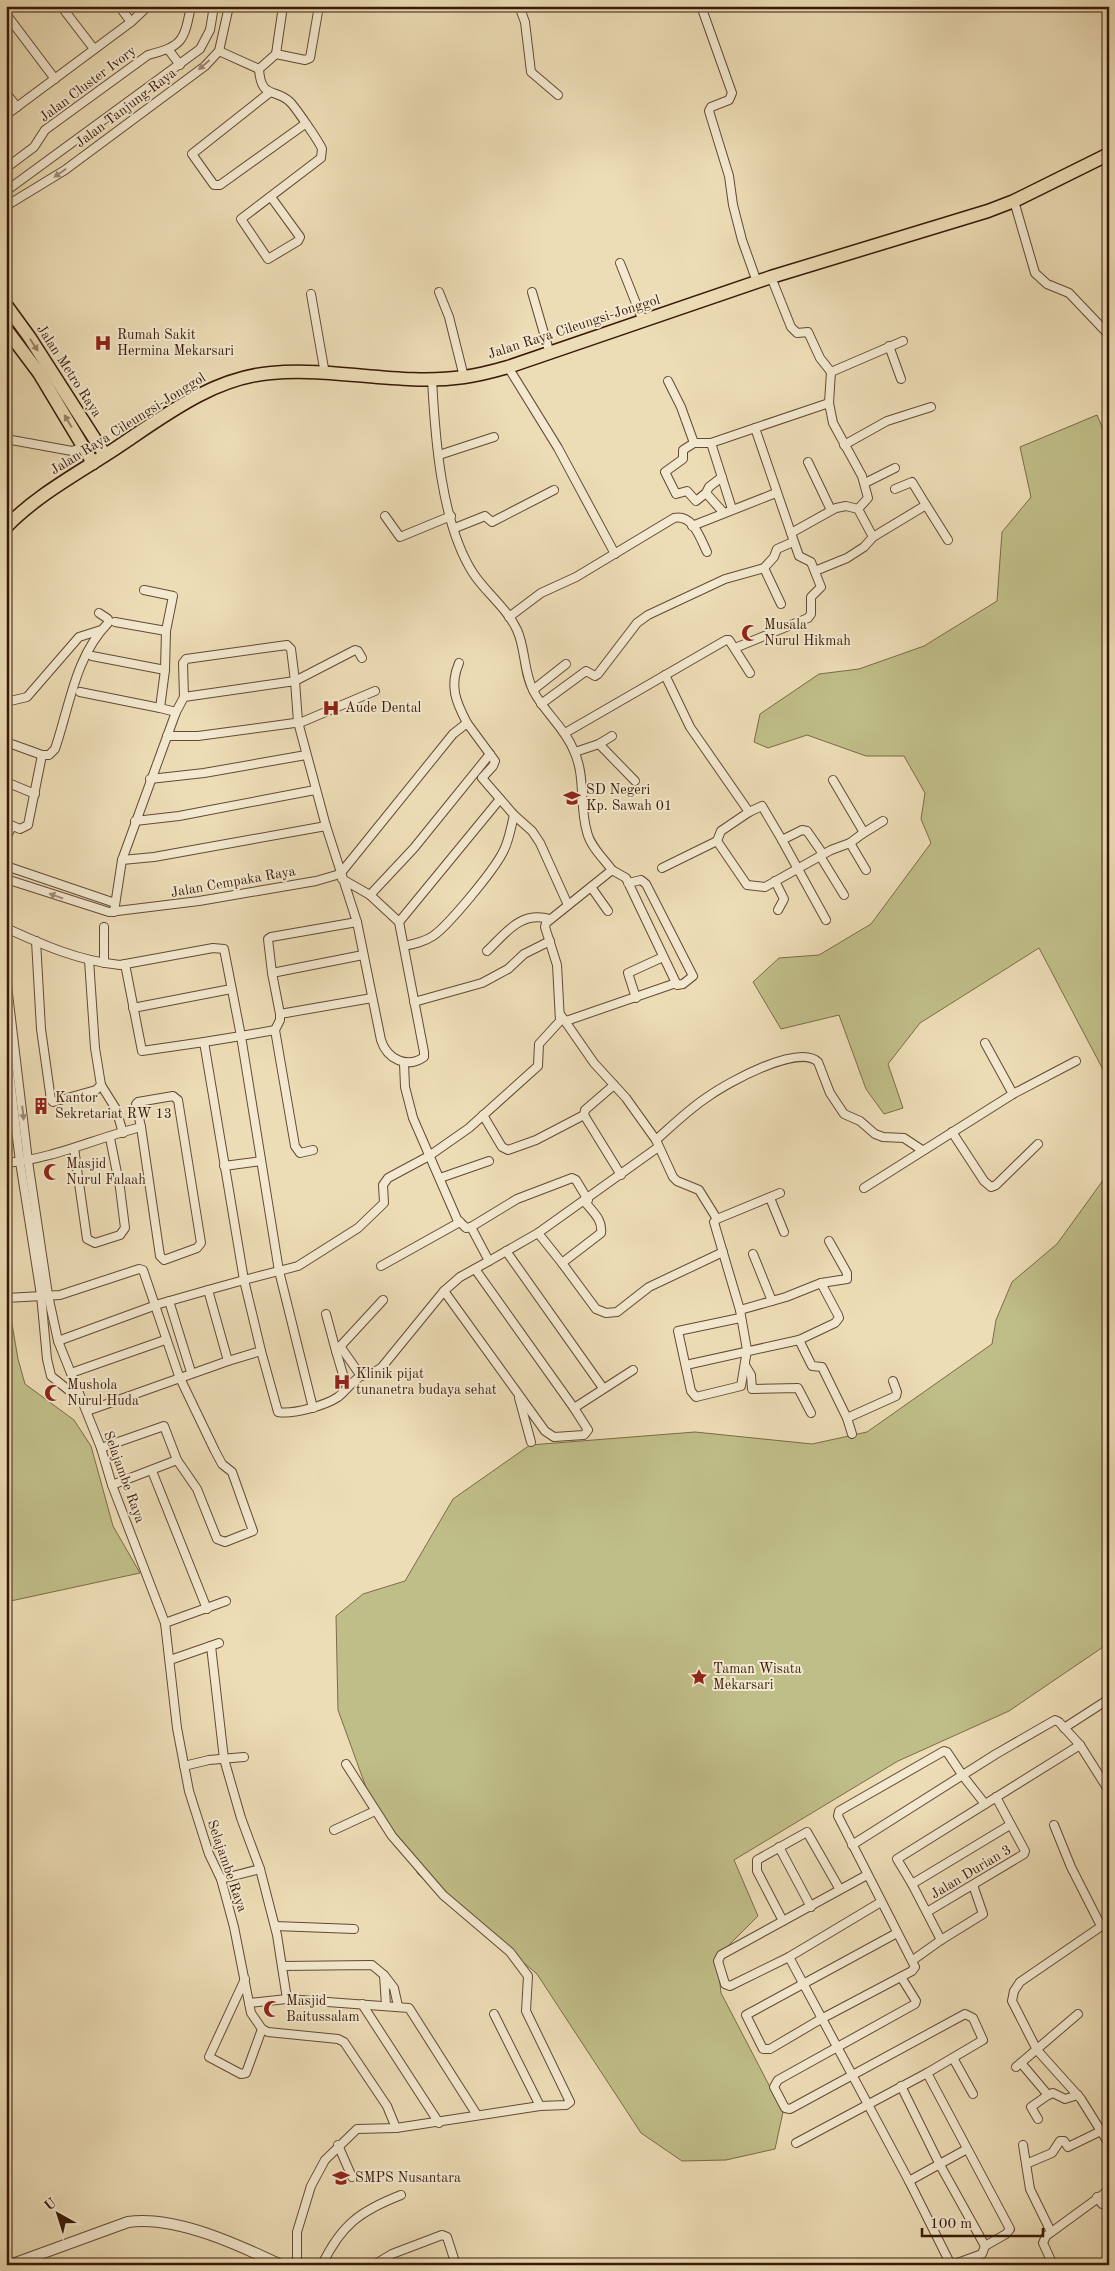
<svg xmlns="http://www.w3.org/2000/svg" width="1115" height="2271" viewBox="0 0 1115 2271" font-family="'Old Standard TT',serif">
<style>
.green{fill:#c0be88;stroke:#7c6b48}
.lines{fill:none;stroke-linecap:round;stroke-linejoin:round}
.minor-casing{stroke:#644933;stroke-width:10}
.tertiary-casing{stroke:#644933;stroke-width:12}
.primary-casing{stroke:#371807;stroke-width:15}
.minor{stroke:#f3e9d0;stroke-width:8}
.tertiary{stroke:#f3e9d0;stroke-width:10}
.primary{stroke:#edddb6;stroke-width:12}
.oneway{fill:#9e8b76}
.oneway2{fill:#9b8467}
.labels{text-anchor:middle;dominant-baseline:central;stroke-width:4;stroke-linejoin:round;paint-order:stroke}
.street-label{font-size:14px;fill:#371807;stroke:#f3e9d0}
.poi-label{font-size:14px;fill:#371807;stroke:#f3e9d0;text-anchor:start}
</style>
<rect width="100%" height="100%" fill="#edddb6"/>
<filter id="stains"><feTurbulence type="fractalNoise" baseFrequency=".004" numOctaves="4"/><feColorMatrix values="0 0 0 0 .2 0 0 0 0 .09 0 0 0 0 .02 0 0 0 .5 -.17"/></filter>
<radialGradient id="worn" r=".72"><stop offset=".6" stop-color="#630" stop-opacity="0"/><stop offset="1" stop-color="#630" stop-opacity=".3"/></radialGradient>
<!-- green -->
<g class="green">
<polygon points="1097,415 1109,443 1109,1081 1039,948 920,1023 888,1064 903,1108 884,1114 866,1089 839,1015 781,1029 753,982 779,958 819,955 871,924 931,843 921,819 925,793 904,756 866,756 807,735 768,748 754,742 760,714 819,674 859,669 924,646 997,601 1002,532 1031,497 1020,447"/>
<polygon points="1109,1172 1109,1643 1009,1711 898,1761 734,1860 758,1916 717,1957 721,1993 783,2112 775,2149 726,2160 682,2161 641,2133 537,1974 418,1874 367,1790 338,1710 336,1616 363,1594 405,1581 453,1499 530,1445 695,1432 812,1444 867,1432 992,1344 996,1320 1012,1282 1057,1244"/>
<polygon points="9,1306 18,1359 25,1384 74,1420 91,1446 113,1526 140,1573 6,1602 6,1307"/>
</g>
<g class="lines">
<!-- minor casing -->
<g class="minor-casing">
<g id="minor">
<polyline points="61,6 94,49"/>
<polyline points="119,6 131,22"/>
<polyline points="519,6 525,22 531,72 558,95"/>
<polyline points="701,6 732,93 729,100 711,107 709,111 729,176 733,205 742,240 757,282"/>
<polyline points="6,14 55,79"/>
<polyline points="168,49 180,65"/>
<polyline points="219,51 259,69"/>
<polyline points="276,54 283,6"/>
<polyline points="6,93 17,107"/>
<polyline points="269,93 192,154 214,185 220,185 305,124"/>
<polyline points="6,115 131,22 148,6"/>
<path d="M6,168l28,-21 11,-17 103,-75c35,-9 36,-14 43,-49"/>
<polyline points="6,191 200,49 210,30 214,6"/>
<path d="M271,197l29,40 -2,4 -30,18 -27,-40 80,-61 1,-9c-2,-6 -28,-44 -33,-48 -15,-13 -28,-2 -30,-32l17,-15 29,6 5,-2 9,-52"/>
<polyline points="1014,201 1035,273 1047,284 1069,293 1109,335"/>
<polyline points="6,206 65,170 205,66 219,51 229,6"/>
<polyline points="620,263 643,321"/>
<polyline points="771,277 791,327 797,333 808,332 820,358 831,372 829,403 833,423 862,476 868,498 858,509"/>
<polyline points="439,292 449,317 464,377"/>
<polyline points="532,292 550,354"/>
<polyline points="311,294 325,374"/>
<polyline points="889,346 901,379"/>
<polyline points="508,367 558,448 615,554"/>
<polyline points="831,372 903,341"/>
<polyline points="668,381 681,407 694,443"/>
<polyline points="755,428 829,403"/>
<polyline points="6,439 72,451 84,447"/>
<polyline points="711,443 732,509"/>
<polyline points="844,445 887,421 931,407"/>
<polyline points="439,455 494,437"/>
<polyline points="808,462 831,510"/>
<polyline points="865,483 895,468"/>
<polyline points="895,489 912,482 926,505"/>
<polyline points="706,493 709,487 722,477"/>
<polyline points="723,512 706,493 696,501 687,491 676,494 665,472 683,459 683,450 694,443 711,443 755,428 791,533"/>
<polyline points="385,516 400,537 451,516"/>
<polyline points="692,526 776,493"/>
<polyline points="455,528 485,516 492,522 554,490"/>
<polyline points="764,568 781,604"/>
<polyline points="815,571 847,558 864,547 873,537 926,505 948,540"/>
<polyline points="144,590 173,596 166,631 165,670 160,708 176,712"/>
<path d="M509,617l32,-24 35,-16 98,-59c19,-4 26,20 33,34"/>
<polyline points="115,622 166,631"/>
<polyline points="735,648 808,618 811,614 811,597 821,587 811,562 799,556 791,533 836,508 846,506 858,509 873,537"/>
<polyline points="92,656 165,670"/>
<path d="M459,663c-10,23 -3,39 8,60"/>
<polyline points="665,675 690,727 749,812 762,806 782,840 802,830 807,831 823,854"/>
<polyline points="533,690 566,664"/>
<polyline points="80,692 160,708"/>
<polyline points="184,697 183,663 186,659 287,645 291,649 295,681 355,650 358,651 362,658"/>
<polyline points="6,702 27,697 79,637 101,630"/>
<polyline points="541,704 586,671 595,676 598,674 637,623 648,615 725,579 764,568 774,557 777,549 793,542"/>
<polyline points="565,733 726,640 729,640 750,673"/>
<polyline points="167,736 198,736 302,722 375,691"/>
<polyline points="6,742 42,755"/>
<polyline points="599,744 635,781"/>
<polyline points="575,752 599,744 612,736"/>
<polyline points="150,779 204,773 306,755"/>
<polyline points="6,782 35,794"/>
<polyline points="514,815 532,831 540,843 568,905"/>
<polyline points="135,821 179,816 315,790"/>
<path d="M6,823l14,6 8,-4 14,-70h7l6,-6c15,-44 20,-92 53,-126v-4l-9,-6"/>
<polyline points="862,834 883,821"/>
<polyline points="6,838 12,826"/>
<polyline points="782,840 826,920"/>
<polyline points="717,841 747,885 765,887 831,850 850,843 862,834 863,831 833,780"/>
<polyline points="850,843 866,870"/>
<polyline points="820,856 844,895"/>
<polyline points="122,860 154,857 326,826"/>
<polyline points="6,866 115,903"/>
<polyline points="662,868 717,841 721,831 749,812"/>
<polyline points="612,870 626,878 677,985 683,984 693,976 646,884 641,880 628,883"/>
<path d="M6,879l103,33 90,-11 117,-20 24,-7 113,-140 14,-11 28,38 -2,5 -11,12 32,37c-3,12 -5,26 -11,37 -9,18 -54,73 -70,84 -9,6 -19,8 -29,10"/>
<polyline points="775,881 784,899 778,910"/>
<polyline points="591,887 608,911"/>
<polyline points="370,895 414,848 490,754"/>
<path d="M114,912l8,-52 54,-148 8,-15 111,-16 3,41 28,104 31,96 24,118c6,19 26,29 43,17v-5l-25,-130 -29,-27 -28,-16"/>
<polyline points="357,922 271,937 268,939 272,973 363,955"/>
<polyline points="399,922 500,799"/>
<polyline points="104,927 104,963"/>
<path d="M6,928c37,17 73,33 114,37l93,-17 11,1 17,87 -37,6"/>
<polyline points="36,941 41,1029 51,1100 53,1102 96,1090 101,1085 95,1048 89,960"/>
<path d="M487,951c19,-18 33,-40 63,-32"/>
<path d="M125,964l17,87 62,-9 40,238 54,-14 60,-38 26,-25 -1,-18 5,-7 41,-22 40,-28 69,-62 1,-22 21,-23 -3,-56 -12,-38 1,-4 66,-53c-8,-11 -22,-24 -25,-38 -8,-26 -1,-55 -13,-81 -9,-23 -29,-38 -40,-59 -11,-20 -8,-43 -17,-62 -10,-22 -31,-37 -44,-57 -32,-50 -38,-136 -41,-194"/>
<polyline points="272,973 280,1014 280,1020 275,1030 295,1146 300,1153 313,1150"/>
<polyline points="6,977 28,1161 48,1295 58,1341 101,1448 112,1485 165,1623 177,1728 189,1791 209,1854 221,1879 234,1927 251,2013 262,2029 268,2032 338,2039 344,2042 387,2106 396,2128"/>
<polyline points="636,998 628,973 663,957"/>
<polyline points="414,1002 482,983 508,969 524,954 550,941"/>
<polyline points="133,1008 231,989"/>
<polyline points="280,1014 372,998"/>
<polyline points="560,1014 594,1063 626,1098 656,1140 673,1177 677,1181 699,1190 717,1219 714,1222 716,1229 740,1310 747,1350 741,1386 696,1397 691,1391 678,1331 740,1318"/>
<polyline points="566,1021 676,983"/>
<polyline points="275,1030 241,1036 279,1271 313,1408"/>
<polyline points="985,1043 1013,1094"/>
<polyline points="6,1046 20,1162 41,1295 47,1359 51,1376 82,1401"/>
<polyline points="101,1085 116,1109 123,1133"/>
<polygon points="173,1096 178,1100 201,1243 197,1248 164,1260 160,1256 141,1127 136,1104 138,1102"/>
<polyline points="483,1115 502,1147 508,1150 536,1140 584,1115 585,1110 614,1085"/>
<polyline points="584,1115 621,1175"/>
<polyline points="952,1132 984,1181 991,1187 996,1185 1038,1144"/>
<path d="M656,1140c17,-15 34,-32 53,-44 18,-13 90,-53 109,-34l12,31 14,21 16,7 15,13 8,3 21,1 18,12"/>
<polyline points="74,1148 87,1239 95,1243 120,1235 125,1228 120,1188 110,1138"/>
<path d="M6,1163c47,-4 90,-25 135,-36"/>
<polyline points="224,1166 261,1161"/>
<polyline points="440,1178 489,1161"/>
<polyline points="864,1188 1013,1094 1076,1061"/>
<polyline points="770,1198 784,1232"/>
<polyline points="717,1219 780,1193"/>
<polyline points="471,1227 517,1199 572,1178 576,1180 588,1200"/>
<polyline points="538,1233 657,1148"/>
<polyline points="506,1251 603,1388"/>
<polyline points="753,1254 772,1301"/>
<path d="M489,1261l49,-28 24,30 39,-30c2,-13 -8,-21 -16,-31"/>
<polyline points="562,1263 596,1309 606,1313 617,1312 649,1287 723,1252"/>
<polyline points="381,1266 460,1222"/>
<polyline points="208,1290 244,1280 261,1351 228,1361"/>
<polyline points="444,1291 545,1431 554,1437 584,1435 588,1430 574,1408 475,1269"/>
<polyline points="6,1298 60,1295 139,1269 143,1270 179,1376 215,1451 222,1464 232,1472 253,1531 225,1542 217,1539 197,1489 177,1460 164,1426 101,1448"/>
<polyline points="169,1301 191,1372"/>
<polyline points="740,1310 786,1297 821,1283 847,1279 847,1273 829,1241"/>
<polyline points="326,1314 336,1351 383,1300"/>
<polyline points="799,1340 812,1366 822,1367 847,1418 852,1434"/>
<polyline points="58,1341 159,1304 208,1290 228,1361 87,1411"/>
<polyline points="340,1346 361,1376"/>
<path d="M261,1351l17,61c15,3 48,-7 60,-15 8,-6 14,-16 23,-21 8,-3 14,-3 21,-9l62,-76 16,-14 29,-16 -18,-34 -5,1 -9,-9 -44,-101 -8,-31 -1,-24"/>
<polyline points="336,1351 347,1388"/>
<polyline points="686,1365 799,1340 835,1323 839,1318 838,1315 821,1283"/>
<polyline points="745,1365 751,1375 752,1389 798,1388 811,1413"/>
<polyline points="71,1373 165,1340"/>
<polyline points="519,1398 531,1442"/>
<polyline points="574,1408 633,1370"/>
<polyline points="847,1418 896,1396 897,1392 893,1381"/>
<polyline points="152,1471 207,1609"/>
<polyline points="112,1485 177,1460"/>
<polyline points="165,1623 226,1601"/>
<polyline points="211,1646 224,1759 241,1818 260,1869 221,1879"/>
<polyline points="170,1660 219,1643"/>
<polyline points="1064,1728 1109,1699"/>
<polyline points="184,1766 209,1760 244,1757"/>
<polyline points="1054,1825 1071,1867 1101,1926"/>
<polyline points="334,1830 375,1811"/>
<polyline points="852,1845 996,1754 1055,1720 1059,1722 1080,1745 1109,1791"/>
<polyline points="779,1847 811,1907"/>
<polyline points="260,1869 277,1935 287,1999"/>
<polyline points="867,1875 721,1955 718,1961 725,1984 730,1986 789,1957 881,1902"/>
<polyline points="912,1884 1010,1825"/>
<polyline points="927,1912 1024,1854 1025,1851 996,1797"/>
<polyline points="783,1921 757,1871 757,1860 807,1832 839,1888"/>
<polyline points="1109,1921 1020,1982 1014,1991 1012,2001 1037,2050 1081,2099 1109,2144"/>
<polyline points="275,1926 354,1929"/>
<polyline points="897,1933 746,2015 763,2049 770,2049 821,2019 912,1971 915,1967 838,1816 839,1811 944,1751 947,1752 963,1776 985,1804"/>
<polyline points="941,1940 912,1884 897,1859 1080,1745"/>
<polyline points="789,1957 909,2181 951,2265"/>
<polyline points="913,1960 941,1940 983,1914 973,1885"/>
<polyline points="282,1966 372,1965 384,1975 386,2005"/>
<polyline points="384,1975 394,1988 398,2006"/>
<polyline points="245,1979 209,2057 241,2074 246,2073 262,2029"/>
<polyline points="249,2003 287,1999 409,2008 477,2115"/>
<polyline points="362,2004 439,2123"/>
<polyline points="494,2014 540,2106"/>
<polyline points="953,2058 973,2094"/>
<polyline points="1021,2063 1048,2095 1053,2093 1065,2099 1078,2095"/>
<polyline points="1016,2067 1078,2014"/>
<polyline points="927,2073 1010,2229 1006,2234 985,2246"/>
<polyline points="901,2086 940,2165 985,2246 982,2254 952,2265"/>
<polyline points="1038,2119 1031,2107 1048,2095"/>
<polyline points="796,2143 927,2073 983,2040 973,2018 965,2014 790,2109 785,2108 774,2087 778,2080 915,2004 916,2001 901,1977"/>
<polyline points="338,2145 352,2177"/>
<polyline points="1023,2145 1030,2189 1051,2232"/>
<polyline points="1026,2164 1052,2153 1060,2141 1064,2141 1068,2147 1101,2131"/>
<polyline points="909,2181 967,2149"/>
<polyline points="1097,2197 1102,2204 1109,2203"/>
<polyline points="297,2265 297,2232 311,2186 325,2160 357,2129 396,2128 540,2106 566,2105 570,2102 526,2011 528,1976 510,1952 443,1895 392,1836 346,1764"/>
<path d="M322,2265c19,-40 38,-54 79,-70"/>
<polyline points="374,2265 392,2254 442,2235 447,2237 456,2265"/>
<polyline points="1053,2265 1043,2243 1046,2236 1109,2190"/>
</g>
</g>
<!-- tertiary casing -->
<g class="tertiary-casing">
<path id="tertiary" d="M10,2265l118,-43c47,-7 111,23 153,43"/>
</g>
<!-- primary casing -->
<g class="primary-casing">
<g id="primary">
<polyline points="6,305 30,338 105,455"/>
<polyline points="6,329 39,373 93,463"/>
<path d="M6,527c29,-30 67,-51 101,-73 51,-33 102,-76 164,-81 64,-6 129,13 193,4 15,-2 30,-6 44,-10l263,-90 217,-66 26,-10 95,-47"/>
</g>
</g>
<!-- minor -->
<use href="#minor" class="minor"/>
<!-- tertiary -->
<use href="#tertiary" class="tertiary"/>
<!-- primary -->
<use href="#primary" class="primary"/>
</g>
<!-- one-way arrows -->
<defs><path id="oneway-solid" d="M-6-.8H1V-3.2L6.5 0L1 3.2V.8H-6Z" transform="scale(1.25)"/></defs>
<g class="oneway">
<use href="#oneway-solid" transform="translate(204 65) rotate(139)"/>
<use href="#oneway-solid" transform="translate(60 173) rotate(145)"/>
<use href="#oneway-solid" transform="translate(56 896) rotate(-161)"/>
<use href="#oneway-solid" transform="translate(23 1113) rotate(84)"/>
</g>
<g class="oneway2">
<use href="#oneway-solid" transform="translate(34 345) rotate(57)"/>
<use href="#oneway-solid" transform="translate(68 421) rotate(-121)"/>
</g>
<!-- icons -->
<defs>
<g id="hospital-bare" transform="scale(1.35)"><path d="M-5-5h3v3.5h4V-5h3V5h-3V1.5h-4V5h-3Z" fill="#8f2418" stroke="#f3e9d0" stroke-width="2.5" paint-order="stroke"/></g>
<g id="mosque-bare" transform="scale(1.35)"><path d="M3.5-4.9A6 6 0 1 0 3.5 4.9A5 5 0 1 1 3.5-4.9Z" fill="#8f2418" stroke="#f3e9d0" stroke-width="2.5" paint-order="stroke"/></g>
<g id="school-bare" transform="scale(1.35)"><path d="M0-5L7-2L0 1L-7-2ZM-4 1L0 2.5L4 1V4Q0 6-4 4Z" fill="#8f2418" stroke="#f3e9d0" stroke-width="2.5" paint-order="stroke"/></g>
<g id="building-bare" transform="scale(1.35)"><path d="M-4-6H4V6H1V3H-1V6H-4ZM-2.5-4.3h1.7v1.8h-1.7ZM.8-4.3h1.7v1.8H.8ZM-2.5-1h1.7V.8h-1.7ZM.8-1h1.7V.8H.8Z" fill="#8f2418" stroke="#f3e9d0" stroke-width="2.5" paint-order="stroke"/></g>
<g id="sight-bare" transform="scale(1.35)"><path d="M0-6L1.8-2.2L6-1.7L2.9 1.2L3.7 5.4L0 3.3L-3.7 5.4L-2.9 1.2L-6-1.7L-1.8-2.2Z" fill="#8f2418" stroke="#f3e9d0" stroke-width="2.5" paint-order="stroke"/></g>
</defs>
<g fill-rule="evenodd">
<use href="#hospital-bare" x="103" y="343"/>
<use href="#mosque-bare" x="750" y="633"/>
<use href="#hospital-bare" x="331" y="708"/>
<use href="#school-bare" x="572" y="798"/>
<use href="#building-bare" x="41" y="1106"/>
<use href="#mosque-bare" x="52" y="1172"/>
<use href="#hospital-bare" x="342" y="1382"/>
<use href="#mosque-bare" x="53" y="1393"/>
<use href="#sight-bare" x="699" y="1677"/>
<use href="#mosque-bare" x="272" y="2009"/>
<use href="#school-bare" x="341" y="2178"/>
</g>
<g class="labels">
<!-- street labels -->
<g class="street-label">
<text transform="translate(88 84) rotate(-37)">Jalan Cluster Ivory</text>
<text transform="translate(126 108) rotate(-37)">Jalan Tanjung Raya</text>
<text transform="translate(574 327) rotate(-18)">Jalan Raya Cileungsi-Jonggol</text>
<text transform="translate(69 371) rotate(57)">Jalan Metro Raya</text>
<text transform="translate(128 424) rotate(-32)">Jalan Raya Cileungsi-Jonggol</text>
<text transform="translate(233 882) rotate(-10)">Jalan Cempaka Raya</text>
<text transform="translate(124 1477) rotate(70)">Selajambe Raya</text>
<text transform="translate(227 1866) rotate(71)">Selajambe Raya</text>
<text transform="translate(971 1872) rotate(-31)">Jalan Durian 3</text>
</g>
<!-- poi labels -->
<g class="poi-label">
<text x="117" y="335">Rumah Sakit<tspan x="117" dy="16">Hermina Mekarsari</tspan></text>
<text x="764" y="625">Musala<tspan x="764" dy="16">Nurul Hikmah</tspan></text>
<text x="345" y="708">Aude Dental</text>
<text x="586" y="790">SD Negeri<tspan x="586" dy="16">Kp. Sawah 01</tspan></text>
<text x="55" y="1098">Kantor<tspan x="55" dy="16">Sekretariat RW 13</tspan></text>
<text x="66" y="1164">Masjid<tspan x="66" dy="16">Nurul Falaah</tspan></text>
<text x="356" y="1374">Klinik pijat<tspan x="356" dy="16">tunanetra budaya sehat</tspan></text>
<text x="67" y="1385">Mushola<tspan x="67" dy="16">Nurul Huda</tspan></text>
<text x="713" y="1669">Taman Wisata<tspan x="713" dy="16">Mekarsari</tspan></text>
<text x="286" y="2001">Masjid<tspan x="286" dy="16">Baitussalam</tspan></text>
<text x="355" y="2178">SMPS Nusantara</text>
</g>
</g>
<!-- margin -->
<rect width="1115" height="2271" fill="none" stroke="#edddb6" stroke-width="25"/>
<rect x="8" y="8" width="1100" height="2256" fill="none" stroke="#371807" stroke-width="2.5"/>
<rect x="12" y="12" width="1090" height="2246" fill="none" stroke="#371807"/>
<!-- north arrow -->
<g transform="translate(58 2214) rotate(321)" stroke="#f3e9d0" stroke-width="4" paint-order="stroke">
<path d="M0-4L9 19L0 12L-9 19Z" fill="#371807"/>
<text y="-8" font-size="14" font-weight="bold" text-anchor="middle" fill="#371807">U</text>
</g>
<!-- scale -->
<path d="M922 2228v8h121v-8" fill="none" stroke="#371807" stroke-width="2.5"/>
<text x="930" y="2228" font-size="15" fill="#371807" stroke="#f3e9d0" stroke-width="4" paint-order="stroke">100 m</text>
<rect width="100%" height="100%" filter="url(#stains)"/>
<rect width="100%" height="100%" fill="url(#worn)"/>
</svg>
